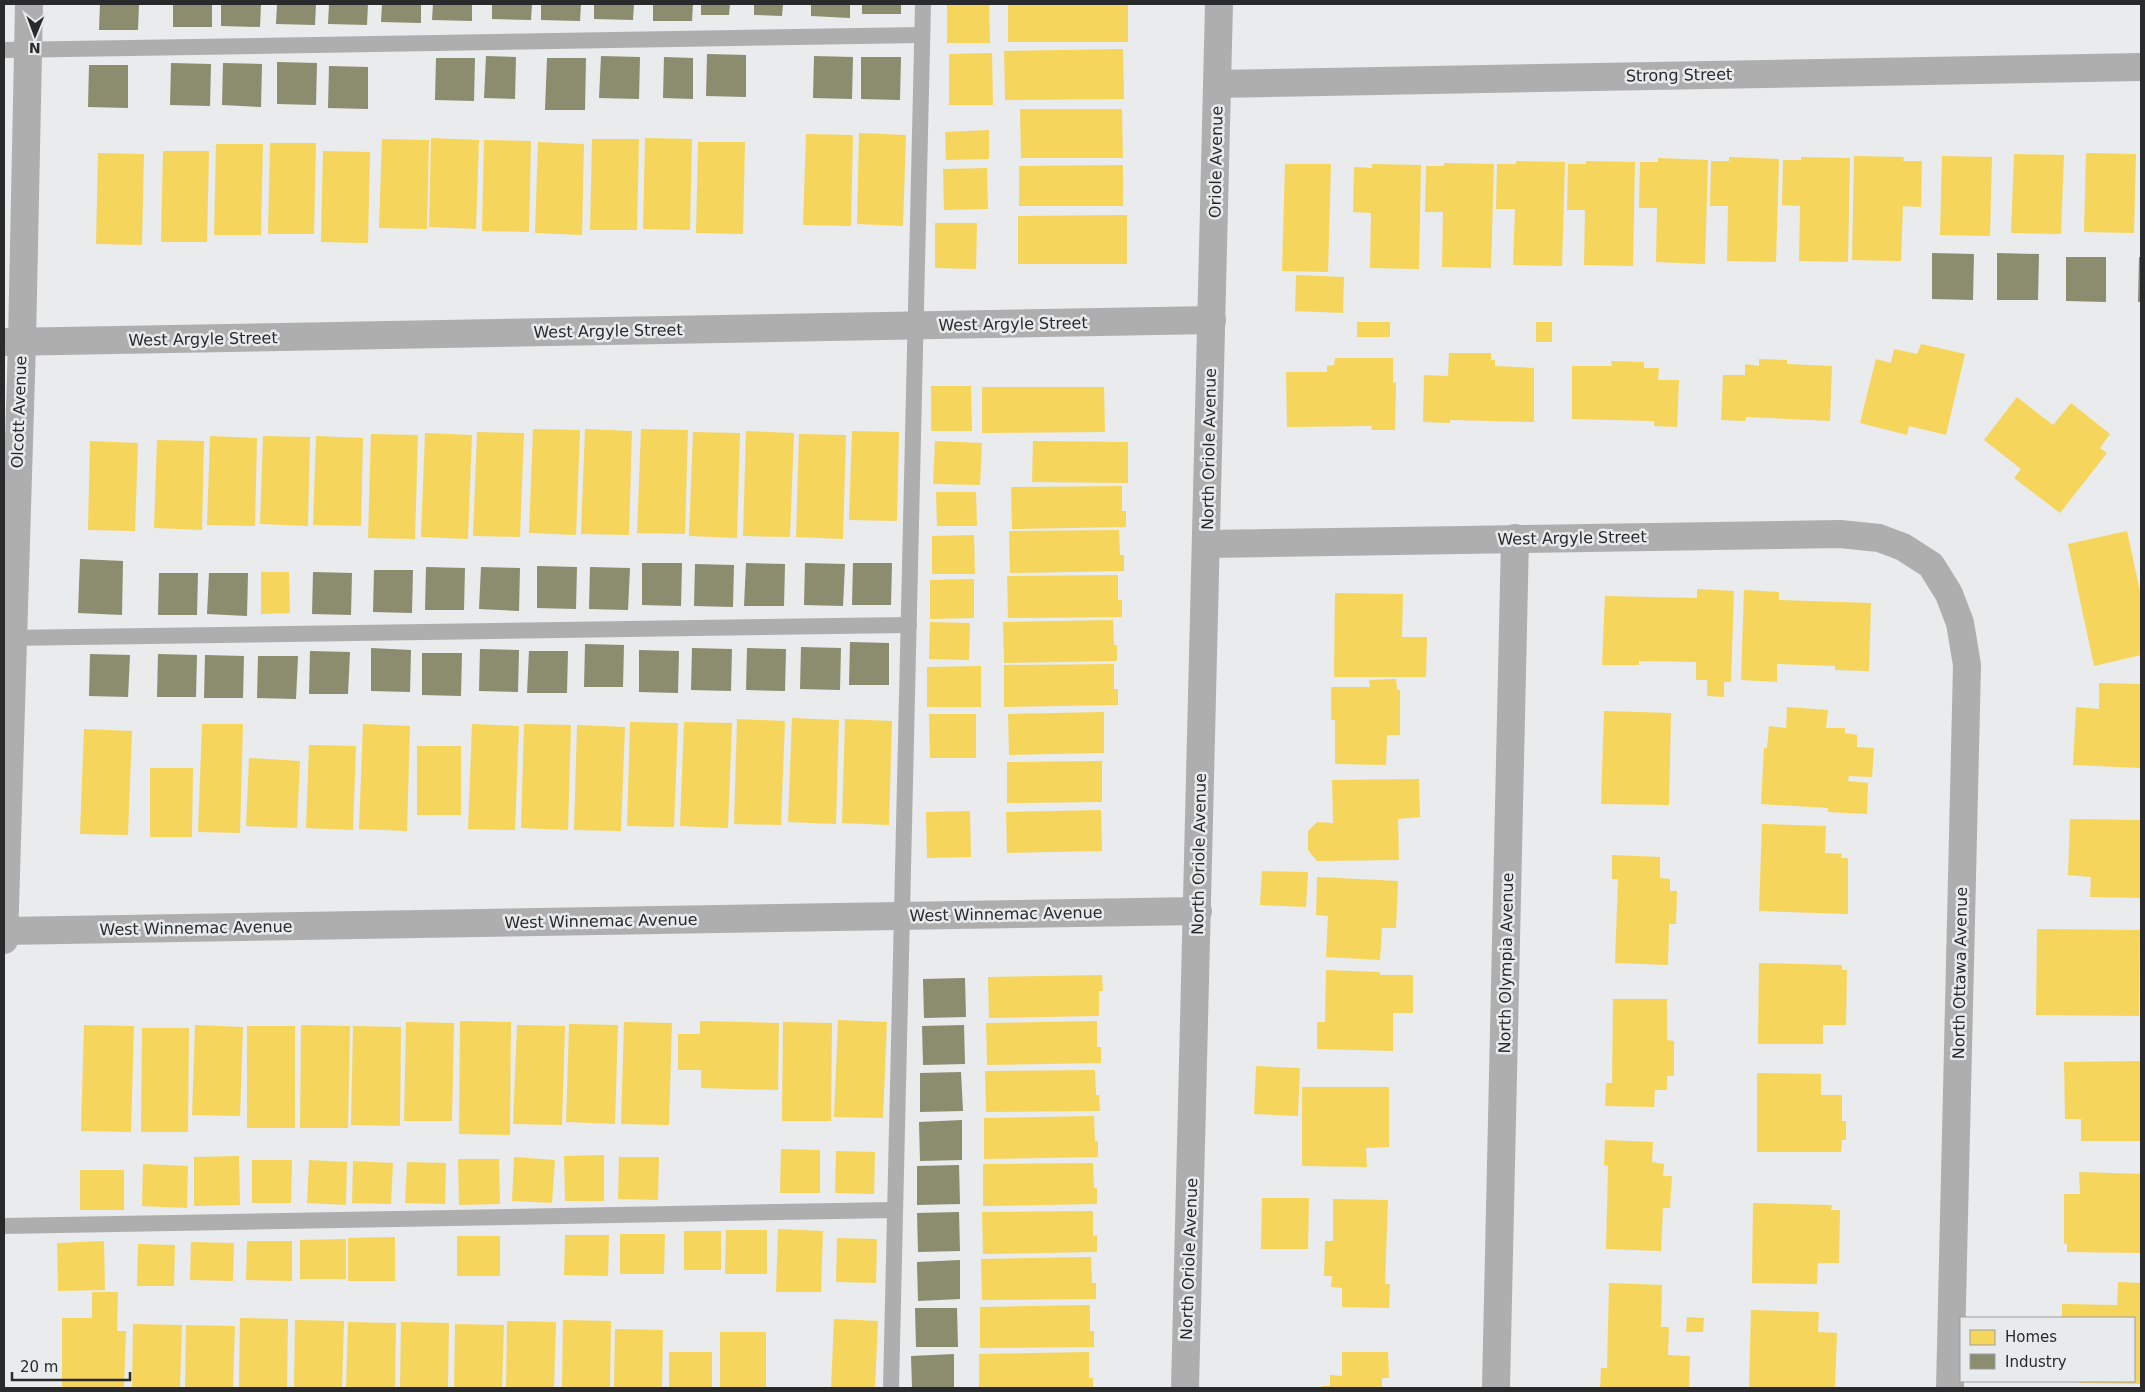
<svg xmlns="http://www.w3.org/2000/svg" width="2145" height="1392" viewBox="0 0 2145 1392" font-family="'DejaVu Sans',sans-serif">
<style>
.homes{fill:#f6d55c}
.industry{fill:#8c8c6e}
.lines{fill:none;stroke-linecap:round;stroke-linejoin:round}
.lane{stroke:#aeaeae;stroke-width:16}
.street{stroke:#aeaeae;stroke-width:28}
.labels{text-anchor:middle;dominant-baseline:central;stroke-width:5;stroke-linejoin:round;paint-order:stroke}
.street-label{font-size:16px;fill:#292a2b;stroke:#e8ebed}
</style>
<rect width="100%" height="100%" fill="#e9ebec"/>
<!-- homes -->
<g class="homes">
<polygon points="947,4 989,4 990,43 947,43"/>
<rect x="1008" y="4" width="120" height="38"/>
<polygon points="1123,49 1124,99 1005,100 1004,51"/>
<polygon points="992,53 993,105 949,105 949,54"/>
<polygon points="1020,109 1122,109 1123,158 1021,158"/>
<polygon points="989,130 989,159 946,160 945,132"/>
<polygon points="859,133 906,135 903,226 857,224"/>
<polygon points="806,134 853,135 851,226 803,225"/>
<polygon points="431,138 479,140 476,229 429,227"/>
<polygon points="645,138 692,139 690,230 643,229"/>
<polygon points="382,139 429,140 427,229 379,228"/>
<polygon points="592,139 639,139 637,230 590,230"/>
<polygon points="484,140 531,141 529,232 482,231"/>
<polygon points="538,142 584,144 582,235 535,233"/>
<polygon points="698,142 745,142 743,234 696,233"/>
<polygon points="270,143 316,143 314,234 268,234"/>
<polygon points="216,144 263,144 261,235 214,235"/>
<polygon points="163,151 209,151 207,242 161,242"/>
<polygon points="323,151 370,152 368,243 321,242"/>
<polygon points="98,153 144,154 142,245 96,244"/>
<polygon points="2086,153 2136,154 2134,233 2084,232"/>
<polygon points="2014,154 2064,155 2061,234 2011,233"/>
<polygon points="1854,156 1904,157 1903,161 1922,161 1921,207 1903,206 1901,261 1852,260"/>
<polygon points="1942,156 1992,157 1990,236 1940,235"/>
<polygon points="1729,157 1779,159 1776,262 1727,261 1728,206 1710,206 1711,161 1729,161"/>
<polygon points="1801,157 1850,158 1848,262 1799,261 1800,206 1782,205 1783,160 1801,160"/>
<polygon points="1658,158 1708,160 1705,264 1656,262 1657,208 1639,208 1640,162 1658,162"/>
<polygon points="1516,161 1565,162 1562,266 1513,265 1515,209 1496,209 1497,164 1516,164"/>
<polygon points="1586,161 1635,162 1633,266 1584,265 1585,210 1567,210 1568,164 1586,164"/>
<polygon points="1444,163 1494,164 1491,268 1442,267 1443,212 1425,212 1426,166 1444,166"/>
<polygon points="1285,164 1331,164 1328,272 1282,271"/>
<polygon points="1372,164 1421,165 1419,269 1370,268 1371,213 1353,212 1354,167 1372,168"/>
<polygon points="1123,165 1123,206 1019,206 1019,166"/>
<polygon points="987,168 988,209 944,210 943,169"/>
<polygon points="1127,215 1127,264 1018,264 1018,216"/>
<polygon points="935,223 977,223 976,269 935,268"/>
<polygon points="1296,275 1344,277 1343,313 1295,311"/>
<rect x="1357" y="322" width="33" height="15"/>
<rect x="1536" y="322" width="16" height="20"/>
<polygon points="1921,344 1965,354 1946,435 1909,426 1907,435 1860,423 1876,359 1891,363 1894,349 1917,354"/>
<polygon points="1449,353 1491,353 1491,360 1495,360 1495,366 1534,368 1534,422 1450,420 1450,423 1423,422 1424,375 1448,376"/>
<polygon points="1335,358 1393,358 1393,383 1396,382 1395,430 1371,430 1372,426 1287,427 1286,372 1327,372 1327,366 1334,365"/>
<polygon points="1759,359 1787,360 1787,364 1832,366 1830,421 1746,417 1745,421 1721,420 1723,375 1745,375 1745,364 1759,366"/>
<polygon points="1611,361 1644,362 1644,368 1659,368 1658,380 1679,380 1677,427 1654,426 1654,421 1572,419 1572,366 1612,366"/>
<polygon points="931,386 971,386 972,431 931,431"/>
<polygon points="982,387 1104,387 1105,432 982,433"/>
<polygon points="2017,397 2053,425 2071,403 2110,434 2100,448 2107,453 2060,513 2014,478 2021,469 1984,440"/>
<polygon points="533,429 580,430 576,535 529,533"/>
<polygon points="585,429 632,431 629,535 581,534"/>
<polygon points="641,429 688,430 685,534 637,533"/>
<polygon points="746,431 794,433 790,537 743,536"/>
<polygon points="852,431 899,432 897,521 849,520"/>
<polygon points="477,432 524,433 520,537 473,536"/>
<polygon points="693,432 740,433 737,538 689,536"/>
<polygon points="425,433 472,435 468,539 421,537"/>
<polygon points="371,434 418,435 415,539 368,538"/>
<polygon points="799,434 846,435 843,539 796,537"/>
<polygon points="210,436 257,438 255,526 207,525"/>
<polygon points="263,436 310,437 308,526 260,524"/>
<polygon points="316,436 363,438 361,526 313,525"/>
<polygon points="157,440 204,441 202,530 154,528"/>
<polygon points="90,441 138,443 135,531 88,530"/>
<polygon points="935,441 982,443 980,485 933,484"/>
<polygon points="1033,441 1128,442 1128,483 1032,482"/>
<polygon points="1122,486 1122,511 1126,511 1126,527 1012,529 1011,487"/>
<polygon points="936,492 976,492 977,526 937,526"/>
<polygon points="1119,530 1120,555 1124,555 1124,571 1010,573 1009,531"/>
<polygon points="2127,531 2141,596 2141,655 2094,666 2068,544"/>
<polygon points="974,535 975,574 932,574 932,536"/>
<polygon points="261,572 289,572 290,613 261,614"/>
<polygon points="1118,575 1118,600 1122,600 1122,617 1008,618 1007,576"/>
<polygon points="974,579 974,618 930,619 930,580"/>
<polygon points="1697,589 1734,591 1731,682 1724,682 1724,697 1707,696 1707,680 1696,680 1696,662 1639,661 1639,665 1602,665 1605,596 1697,598"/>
<polygon points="1744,590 1779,592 1779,600 1871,603 1869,671 1835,670 1835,666 1777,664 1777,682 1741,680"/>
<polygon points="1335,593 1403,594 1402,637 1427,637 1426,677 1334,677"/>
<polygon points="1113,620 1114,645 1117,645 1117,661 1004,663 1003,622"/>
<polygon points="930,622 970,623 969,660 929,659"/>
<polygon points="1114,664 1114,689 1118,689 1118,705 1004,707 1004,665"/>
<polygon points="981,666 981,707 927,707 927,667"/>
<polygon points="1396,679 1397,690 1400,690 1400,735 1387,735 1386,765 1335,764 1335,720 1331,720 1331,687 1370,687 1369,680"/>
<polygon points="2099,683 2141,684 2141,768 2073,765 2076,707 2099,709"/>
<polygon points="1787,707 1828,710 1826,728 1845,728 1845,733 1857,735 1857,747 1874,748 1872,777 1849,776 1848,781 1868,783 1867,814 1828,812 1828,808 1761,804 1764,748 1767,748 1769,726 1786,728"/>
<polygon points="1604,711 1671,713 1669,805 1601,804"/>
<polygon points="1104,712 1104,753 1009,755 1008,714"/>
<polygon points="929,714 976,714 976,758 930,758"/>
<polygon points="792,718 839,720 836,824 788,822"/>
<polygon points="737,719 785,721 781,825 734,824"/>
<polygon points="845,719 892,721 889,825 842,823"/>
<polygon points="630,722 678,723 674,827 627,826"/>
<polygon points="684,722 732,723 728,828 680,826"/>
<polygon points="202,724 243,724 240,833 198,832"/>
<polygon points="363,724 410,726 407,831 359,829"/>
<polygon points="472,724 519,726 515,830 468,829"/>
<polygon points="524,724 571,725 568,830 521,828"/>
<polygon points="577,725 625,727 621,831 574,830"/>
<polygon points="84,729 132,731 128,835 80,834"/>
<polygon points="309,745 356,746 353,830 306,828"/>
<rect x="417" y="746" width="44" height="69"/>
<polygon points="249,758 300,761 297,828 246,826"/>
<polygon points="1102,761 1102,802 1007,803 1007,762"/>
<polygon points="150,768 193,768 192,837 150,837"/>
<polygon points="1419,779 1420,817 1398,819 1399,860 1317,861 1308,850 1308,831 1317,822 1333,823 1332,780"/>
<polygon points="1101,810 1102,851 1007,853 1006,812"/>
<polygon points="970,811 971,857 927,858 926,812"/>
<polygon points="2070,819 2141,820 2141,898 2090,897 2091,877 2068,875"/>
<polygon points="1762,824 1826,826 1825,853 1842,854 1841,858 1848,858 1848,914 1759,911"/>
<polygon points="1612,855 1660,857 1660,878 1670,879 1670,891 1677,891 1676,924 1669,924 1668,965 1615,963 1618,879 1612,879"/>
<polygon points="1262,871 1308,872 1306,907 1260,905"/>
<polygon points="1317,877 1398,881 1396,928 1382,928 1380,960 1326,957 1328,916 1316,915"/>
<polygon points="2037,929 2140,930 2139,1016 2036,1015"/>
<polygon points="1759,963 1842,965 1842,970 1847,970 1846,1025 1823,1025 1823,1044 1758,1044"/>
<polygon points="1326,970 1380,972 1380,975 1413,975 1413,1013 1393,1013 1393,1051 1317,1049 1317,1022 1325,1022"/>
<polygon points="1102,975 1103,991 1099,991 1099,1016 989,1018 988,977"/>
<polygon points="1613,999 1667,999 1667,1040 1674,1041 1674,1076 1667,1076 1667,1090 1655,1090 1654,1107 1605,1106 1606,1083 1612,1083"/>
<polygon points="838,1020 887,1022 883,1118 834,1117"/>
<polygon points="460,1021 511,1022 510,1135 459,1134"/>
<polygon points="700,1021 779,1023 778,1090 701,1088 701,1070 678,1070 678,1034 700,1034"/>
<polygon points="1097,1021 1097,1047 1101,1047 1101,1063 987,1065 986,1023"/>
<polygon points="406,1022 454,1023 452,1121 404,1121"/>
<polygon points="624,1022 672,1023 669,1125 621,1124"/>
<polygon points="783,1022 832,1023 831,1121 782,1121"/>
<polygon points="569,1024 618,1025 615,1124 566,1122"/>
<polygon points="84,1025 134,1026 131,1132 81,1131"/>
<polygon points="195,1025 243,1027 240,1116 192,1115"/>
<polygon points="301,1025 350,1026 348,1128 300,1128"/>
<polygon points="517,1025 565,1026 562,1125 513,1124"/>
<rect x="247" y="1026" width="48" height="102"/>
<polygon points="353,1026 401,1027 400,1126 351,1125"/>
<polygon points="142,1028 189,1028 188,1132 141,1132"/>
<polygon points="2141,1061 2141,1141 2081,1141 2081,1119 2065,1119 2064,1062"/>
<polygon points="1256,1066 1300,1068 1298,1116 1254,1114"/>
<polygon points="1095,1070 1096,1095 1099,1095 1100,1111 986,1112 985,1071"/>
<polygon points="1757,1073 1821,1074 1821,1095 1842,1095 1842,1121 1846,1121 1846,1140 1842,1140 1841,1152 1757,1152"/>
<polygon points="1302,1087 1389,1087 1389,1147 1366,1148 1367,1167 1302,1166"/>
<polygon points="1094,1116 1095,1142 1098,1141 1098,1157 984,1159 984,1118"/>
<polygon points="1605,1140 1653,1142 1652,1162 1664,1164 1663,1176 1672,1176 1670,1208 1663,1208 1661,1251 1606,1249 1608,1166 1604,1165"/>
<polygon points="781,1149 820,1150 820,1193 780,1193"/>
<polygon points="836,1151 875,1152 874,1194 835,1193"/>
<polygon points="604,1155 604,1201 565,1201 564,1156"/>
<polygon points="239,1156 240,1205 194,1206 194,1157"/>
<polygon points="514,1157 555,1160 552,1203 512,1201"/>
<polygon points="619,1157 659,1157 658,1200 618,1199"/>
<polygon points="458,1159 499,1159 500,1204 459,1205"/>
<polygon points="252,1160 292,1160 291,1203 252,1203"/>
<polygon points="309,1160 347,1162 346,1205 307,1203"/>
<polygon points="353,1161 393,1163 391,1204 352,1203"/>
<polygon points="407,1162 446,1163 445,1204 405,1203"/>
<polygon points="1093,1163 1094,1188 1097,1188 1097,1204 983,1206 983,1164"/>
<polygon points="143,1164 188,1166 187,1208 142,1206"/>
<rect x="80" y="1170" width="44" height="40"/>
<polygon points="2079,1172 2141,1174 2141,1253 2067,1252 2067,1244 2064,1244 2064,1194 2080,1194"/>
<polygon points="1262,1198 1309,1198 1308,1249 1261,1249"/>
<polygon points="1333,1199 1388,1200 1385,1284 1390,1284 1389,1308 1342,1307 1342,1288 1331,1287 1332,1276 1324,1276 1325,1241 1333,1241"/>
<polygon points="1753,1203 1832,1205 1831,1210 1840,1210 1839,1263 1818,1263 1817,1284 1752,1283"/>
<polygon points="1093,1211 1093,1236 1097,1235 1097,1252 983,1254 982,1212"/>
<polygon points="778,1229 823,1231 821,1292 776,1292"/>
<polygon points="726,1230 767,1230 767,1274 725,1274"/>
<rect x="684" y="1231" width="37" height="39"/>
<polygon points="620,1234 665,1234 664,1274 620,1274"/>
<polygon points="565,1235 609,1235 608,1276 564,1275"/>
<rect x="457" y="1236" width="43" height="40"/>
<polygon points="395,1237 395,1281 348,1281 348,1238"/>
<polygon points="837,1238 877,1239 876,1283 836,1282"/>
<polygon points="346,1239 346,1279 300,1279 300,1240"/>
<polygon points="104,1241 105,1290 58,1291 57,1243"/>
<polygon points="247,1241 292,1241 292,1281 246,1280"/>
<polygon points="191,1242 234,1243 233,1281 190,1280"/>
<polygon points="138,1244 175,1245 174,1286 137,1286"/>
<polygon points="1091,1257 1092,1283 1096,1283 1096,1299 982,1300 981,1259"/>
<polygon points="2118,1282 2141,1283 2141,1384 2079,1383 2079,1381 2134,1381 2134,1318 2062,1318 2062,1304 2117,1305"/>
<polygon points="1609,1283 1662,1285 1661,1327 1669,1327 1668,1355 1690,1356 1689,1388 1600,1388 1601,1368 1607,1368"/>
<polygon points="92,1292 118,1292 117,1331 126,1331 124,1388 62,1388 62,1318 92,1318"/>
<polygon points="1090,1305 1090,1331 1094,1331 1094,1347 980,1348 980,1307"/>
<polygon points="1751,1310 1819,1312 1818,1332 1837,1333 1835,1388 1749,1388"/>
<polygon points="1687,1317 1704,1318 1703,1332 1686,1332"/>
<polygon points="240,1318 288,1319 287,1388 239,1388"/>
<polygon points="834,1319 878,1321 875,1388 831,1388"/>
<polygon points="295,1320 344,1321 342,1388 294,1388"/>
<polygon points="563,1320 611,1321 610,1388 562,1388"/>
<polygon points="507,1321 556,1322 554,1388 506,1388"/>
<polygon points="348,1322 396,1323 395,1388 346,1388"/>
<polygon points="401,1322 449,1323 448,1388 400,1388"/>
<polygon points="133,1324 182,1325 180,1388 132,1388"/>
<polygon points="455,1324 504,1325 502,1388 454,1388"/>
<polygon points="186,1325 235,1326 233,1388 185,1388"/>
<polygon points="615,1329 663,1330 662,1388 614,1388"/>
<rect x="720" y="1332" width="46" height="56"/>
<rect x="669" y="1352" width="43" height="36"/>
<polygon points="1089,1352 1089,1378 1093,1378 1093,1388 979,1388 979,1354"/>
<polygon points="1342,1352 1388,1352 1389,1378 1382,1378 1382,1388 1322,1388 1322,1386 1330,1386 1330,1375 1342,1376"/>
</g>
<!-- industry -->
<g class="industry">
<polygon points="100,4 139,4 138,30 99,30"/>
<rect x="173" y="4" width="39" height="23"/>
<polygon points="221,4 261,4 260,27 221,26"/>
<polygon points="277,4 316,4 315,25 276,24"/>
<polygon points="329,4 368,4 367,25 328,24"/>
<polygon points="382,4 421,4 421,23 381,22"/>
<polygon points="433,4 472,4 472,21 432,20"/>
<polygon points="492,4 532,4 531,20 492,19"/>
<polygon points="541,4 581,4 580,21 541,20"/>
<polygon points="594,4 634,4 633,20 594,19"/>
<polygon points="653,4 693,4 692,21 653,21"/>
<polygon points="701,4 730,4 729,15 701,15"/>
<polygon points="754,4 783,4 782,16 754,15"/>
<polygon points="811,4 850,4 850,18 811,16"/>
<rect x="862" y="4" width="39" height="10"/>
<polygon points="707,54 746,55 746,97 706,96"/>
<polygon points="486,56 516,57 515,99 484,98"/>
<polygon points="601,56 640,57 639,99 599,98"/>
<polygon points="814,56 853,57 852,99 813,98"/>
<polygon points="664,57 693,58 693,99 663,98"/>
<polygon points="861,57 901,57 900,100 861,99"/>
<polygon points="436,58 475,58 474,101 435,100"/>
<polygon points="547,58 586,58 585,110 545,110"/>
<polygon points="277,62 317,63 316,105 277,104"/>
<polygon points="171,63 211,64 210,106 170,105"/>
<polygon points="223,63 262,64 261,107 222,105"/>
<polygon points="89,65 128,65 128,108 88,107"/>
<polygon points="329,66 368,67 368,109 328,108"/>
<polygon points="1932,253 1974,254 1973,300 1932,299"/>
<polygon points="1997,253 2039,254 2038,300 1997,300"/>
<polygon points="2066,257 2106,257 2106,302 2066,301"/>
<polygon points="2139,257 2141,257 2141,302 2138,302"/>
<polygon points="80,559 123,561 122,615 78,613"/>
<polygon points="642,563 682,563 681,606 642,605"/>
<polygon points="746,563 785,564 784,606 744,606"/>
<polygon points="805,563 845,564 843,606 804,605"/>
<polygon points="853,563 892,563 891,605 852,605"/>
<polygon points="695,564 734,565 733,607 694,606"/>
<polygon points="537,566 577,567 576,609 537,608"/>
<polygon points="426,567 465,568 464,610 425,610"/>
<polygon points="481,567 520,568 519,611 479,609"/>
<polygon points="590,567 630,568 628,610 589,609"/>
<polygon points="374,570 413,570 412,613 373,612"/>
<polygon points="313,572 352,573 351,615 312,614"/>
<polygon points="159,573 198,573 197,615 158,615"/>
<polygon points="209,573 248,573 247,616 207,614"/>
<polygon points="850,642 889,643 889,685 849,685"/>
<polygon points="585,644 624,645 623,687 584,687"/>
<polygon points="801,647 841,648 840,690 800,689"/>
<polygon points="371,648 411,650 410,692 371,691"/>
<polygon points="692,648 732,649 731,691 691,690"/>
<polygon points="747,648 786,649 785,691 746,690"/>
<polygon points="480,649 519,650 518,692 479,691"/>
<polygon points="639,650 679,651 678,693 639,692"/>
<polygon points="310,651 350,652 348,694 309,694"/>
<polygon points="529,651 568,651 567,693 527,693"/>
<polygon points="422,653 462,653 461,696 422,695"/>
<polygon points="90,654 130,655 128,697 89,696"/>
<polygon points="158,654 197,655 196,697 157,697"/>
<polygon points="205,655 244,656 243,698 204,698"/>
<polygon points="258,656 298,656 296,699 257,698"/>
<polygon points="965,978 966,1017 924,1018 923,979"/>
<polygon points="964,1025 965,1064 923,1065 922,1026"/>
<polygon points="961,1072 963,1111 920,1112 920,1073"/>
<polygon points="962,1120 962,1160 920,1161 919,1122"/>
<polygon points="959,1165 960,1204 917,1205 917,1166"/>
<polygon points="959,1212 960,1251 918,1252 917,1213"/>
<polygon points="960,1260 960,1299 918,1301 917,1262"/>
<polygon points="915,1308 957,1308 958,1347 916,1347"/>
<polygon points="954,1354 954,1388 912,1388 911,1356"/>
</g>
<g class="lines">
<!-- lane -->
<g class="lane">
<polyline points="4,50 922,35"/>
<polyline points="6,638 909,625"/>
<polyline points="4,1226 894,1210"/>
<polyline points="891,1388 923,4"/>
</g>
<!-- street -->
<g class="street">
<polyline points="1217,84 2141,67"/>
<polyline points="4,342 1212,320"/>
<polyline points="1207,544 1840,534 1879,538 1903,547 1931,565 1949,594 1960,623 1967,665 1950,1388"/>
<polyline points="4,931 1198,911"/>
<polyline points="4,940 22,342 29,4"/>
<polyline points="1185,1388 1219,4"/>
<polyline points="1496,1388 1515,538"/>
</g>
</g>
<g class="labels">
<!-- street labels -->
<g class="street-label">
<text transform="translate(1679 75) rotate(-1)">Strong Street</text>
<text transform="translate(1216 162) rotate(-89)">Oriole Avenue</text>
<text transform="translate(1013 324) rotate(-1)">West Argyle Street</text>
<text transform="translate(608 331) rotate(-1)">West Argyle Street</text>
<text transform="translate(203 339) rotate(-1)">West Argyle Street</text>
<text transform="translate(19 412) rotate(-88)">Olcott Avenue</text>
<text transform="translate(1209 449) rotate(-89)">North Oriole Avenue</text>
<text transform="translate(1572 538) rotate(-1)">West Argyle Street</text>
<text transform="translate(1199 854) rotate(-89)">North Oriole Avenue</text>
<text transform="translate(1006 914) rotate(-1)">West Winnemac Avenue</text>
<text transform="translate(601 921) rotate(-1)">West Winnemac Avenue</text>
<text transform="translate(196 928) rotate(-1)">West Winnemac Avenue</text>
<text transform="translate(1506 963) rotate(-89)">North Olympia Avenue</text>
<text transform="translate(1960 973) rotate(-89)">North Ottawa Avenue</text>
<text transform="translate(1189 1259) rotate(-88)">North Oriole Avenue</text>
</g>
</g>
<!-- border -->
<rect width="2145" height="1392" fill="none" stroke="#292a2b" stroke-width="10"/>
<!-- legend -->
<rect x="1960" y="1317" width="175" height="65" fill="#e8ebed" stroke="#9c9e9f"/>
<rect x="1970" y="1330" width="25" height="15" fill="#f6d55c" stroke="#9c9e9f"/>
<text x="2005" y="1342" font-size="15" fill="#292a2b">Homes</text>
<rect x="1970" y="1354" width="25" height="15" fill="#8c8c6e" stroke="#9c9e9f"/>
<text x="2005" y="1367" font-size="15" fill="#292a2b">Industry</text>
<!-- north arrow -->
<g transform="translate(35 35) rotate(181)" stroke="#e8ebed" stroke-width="4" paint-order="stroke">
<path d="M0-4L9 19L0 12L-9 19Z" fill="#292a2b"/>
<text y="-8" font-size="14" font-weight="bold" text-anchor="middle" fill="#292a2b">N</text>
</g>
<!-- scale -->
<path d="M12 1372v8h118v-8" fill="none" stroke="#292a2b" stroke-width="2.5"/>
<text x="20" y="1372" font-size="15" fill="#292a2b" stroke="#e8ebed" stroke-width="4" paint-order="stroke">20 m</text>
</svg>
